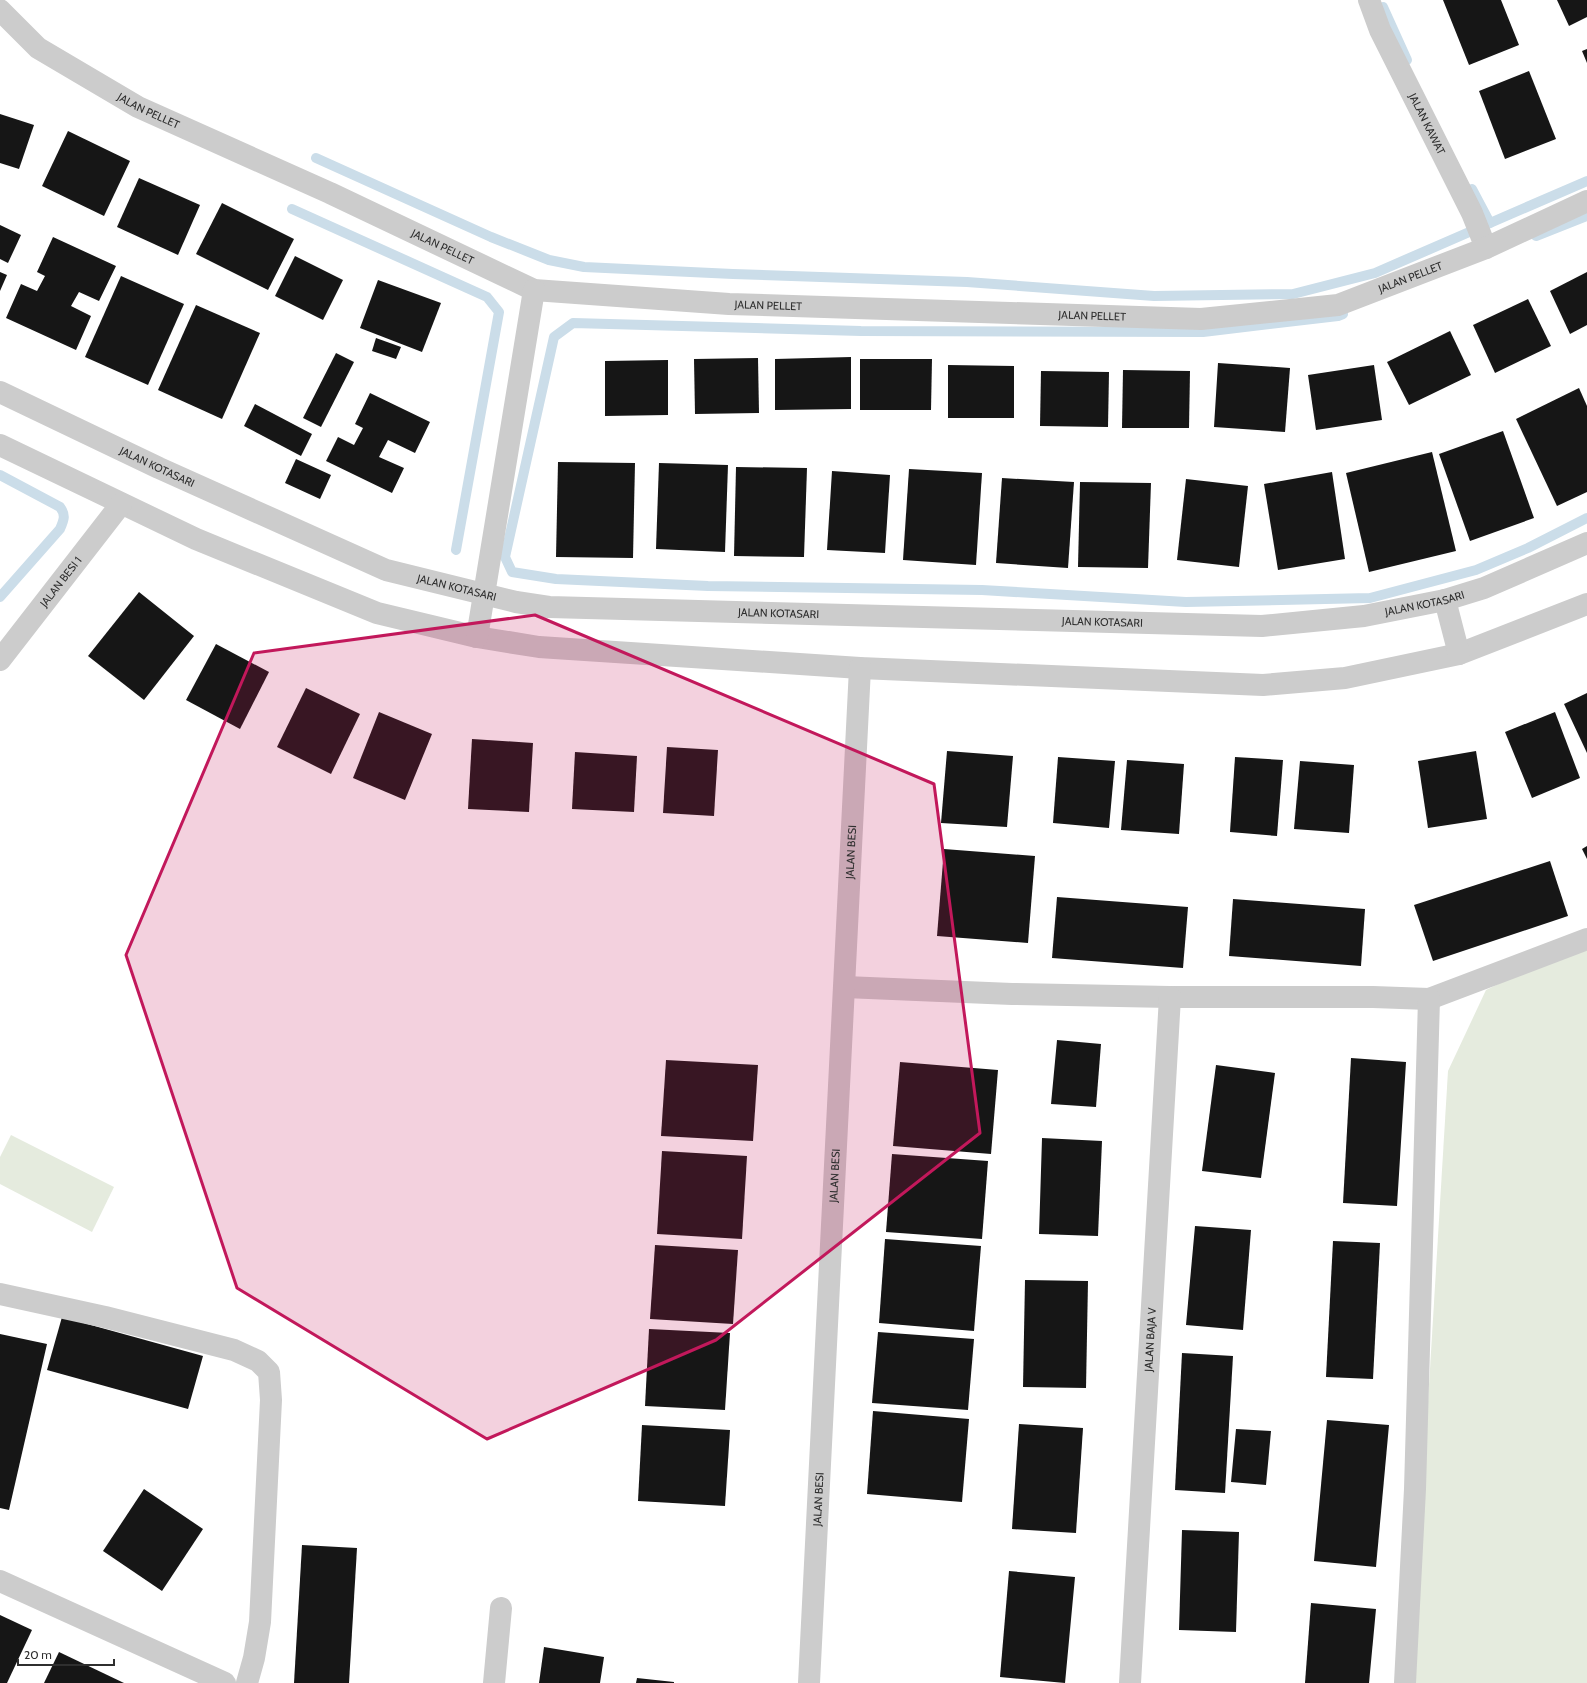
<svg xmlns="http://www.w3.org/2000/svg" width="1587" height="1683" viewBox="0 0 1587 1683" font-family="Cabin,sans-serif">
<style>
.green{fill:#e5ebde}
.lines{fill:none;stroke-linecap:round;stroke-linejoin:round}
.stream{stroke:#cbdde9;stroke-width:10}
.building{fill:#161616}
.street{stroke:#ccc;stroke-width:22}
.marked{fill:#c2185b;fill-opacity:0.2;stroke:#c2185b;stroke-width:3;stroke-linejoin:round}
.labels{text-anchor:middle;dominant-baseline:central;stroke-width:4;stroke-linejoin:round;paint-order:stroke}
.street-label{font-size:11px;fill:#2f2f2f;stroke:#fff}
</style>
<rect width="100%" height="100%" fill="#fff"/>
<!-- green -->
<g class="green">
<polygon points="1587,941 1587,1683 1411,1683 1448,1071 1486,990"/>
<polygon points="11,1135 114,1187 92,1232 0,1184 0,1157"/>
</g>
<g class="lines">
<!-- stream -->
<g class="stream">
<polyline points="1383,7 1407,60"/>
<polyline points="316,158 491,237 549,260 584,267 733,274 967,282 1154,296 1293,294 1375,273 1490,223"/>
<polyline points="1472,189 1490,223 1587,181"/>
<polyline points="292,209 487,297 499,312 456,550"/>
<polyline points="1536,236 1587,216"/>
<polyline points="1343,314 1338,316 1203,332 861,331 573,323 554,337 505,557 512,572 556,579 708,586 982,590 1186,602 1370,598 1476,570 1528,548 1587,518"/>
<path d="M0,475l60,32c6,8 4,13 0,22l-60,68"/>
</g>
</g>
<!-- building -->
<g class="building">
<polygon points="1443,0 1501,0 1519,45 1469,65"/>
<polygon points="1557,0 1587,0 1587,17 1569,26"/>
<polygon points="1587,49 1587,63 1582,51"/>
<polygon points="1529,71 1556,139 1505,159 1479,91"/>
<polygon points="0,114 34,125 19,169 0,163"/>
<polygon points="68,131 130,161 104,216 42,186"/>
<polygon points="139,178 200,205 178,255 117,227"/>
<polygon points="222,203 294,239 268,290 196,254"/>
<polygon points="0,225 21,235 8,263 0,259"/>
<polygon points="53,237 116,266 99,301 79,292 71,306 91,316 76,350 6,318 21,284 37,291 45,276 37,272"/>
<polygon points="295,256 343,280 323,320 275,296"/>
<polygon points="0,272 7,275 0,291"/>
<polygon points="1587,272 1587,325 1570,334 1550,291"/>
<polygon points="121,276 184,304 148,385 85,357"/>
<polygon points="378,280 441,303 422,352 360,328"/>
<polygon points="1528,299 1551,346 1495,373 1473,325"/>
<polygon points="196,305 260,333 222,419 158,390"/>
<polygon points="1450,331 1471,375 1409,405 1387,362"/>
<polygon points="376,338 401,347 396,359 372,351"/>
<polygon points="336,353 354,362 321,427 303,418"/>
<polygon points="851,357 851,409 775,410 775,359"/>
<polygon points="758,358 759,413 695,414 694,359"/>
<polygon points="860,359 932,359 931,410 860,410"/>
<polygon points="668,360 668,415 605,416 605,361"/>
<polygon points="1218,363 1290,368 1285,432 1214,427"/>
<polygon points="948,365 1014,366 1014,418 948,418"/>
<polygon points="1374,365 1382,420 1316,430 1308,375"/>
<polygon points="1123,370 1190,371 1189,428 1122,428"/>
<polygon points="1041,371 1109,372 1108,427 1040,426"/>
<polygon points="1579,388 1587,406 1587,492 1557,506 1516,419"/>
<polygon points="370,393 430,422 415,453 388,440 379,457 404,468 392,493 326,461 338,437 354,445 363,428 355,424"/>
<polygon points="255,404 312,434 301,456 244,426"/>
<polygon points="1503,431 1534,518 1470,541 1439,454"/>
<polygon points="1432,452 1456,551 1369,572 1346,473"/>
<polygon points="296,459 331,475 320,499 285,483"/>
<polygon points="558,462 635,463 633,558 556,557"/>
<polygon points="659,463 728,465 725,552 656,549"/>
<polygon points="736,467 807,468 804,557 734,556"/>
<polygon points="909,469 982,473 976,565 903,560"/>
<polygon points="832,471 890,475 885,553 827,550"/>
<polygon points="1332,472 1345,559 1278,570 1264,484"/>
<polygon points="1002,478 1074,482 1068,568 996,563"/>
<polygon points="1186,479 1248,486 1239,567 1177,560"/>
<polygon points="1080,482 1151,483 1148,568 1078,567"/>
<polygon points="139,592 194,636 144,700 88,656"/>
<polygon points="216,644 269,672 240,729 186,700"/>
<polygon points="306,688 360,714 331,774 277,747"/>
<polygon points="1587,693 1587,753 1564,704"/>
<polygon points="379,712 432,734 405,800 353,778"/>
<polygon points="1555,712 1580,778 1532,798 1505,732"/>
<polygon points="472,739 533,743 529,812 468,809"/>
<polygon points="667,747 718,750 714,816 663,813"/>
<polygon points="947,751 1013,756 1007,827 941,823"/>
<polygon points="1476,751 1487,819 1428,828 1418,761"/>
<polygon points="575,752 637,756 634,812 572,809"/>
<polygon points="1058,757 1115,761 1109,828 1053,823"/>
<polygon points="1235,757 1283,760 1277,836 1230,832"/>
<polygon points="1127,760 1184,764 1179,834 1121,830"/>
<polygon points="1300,761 1354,765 1349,833 1294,829"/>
<polygon points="1587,846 1587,859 1582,849"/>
<polygon points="944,849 1035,856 1028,943 937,936"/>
<polygon points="1550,861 1568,916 1433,961 1414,905"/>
<polygon points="1057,897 1188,907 1183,968 1052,958"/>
<polygon points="1233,899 1365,909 1361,966 1229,956"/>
<polygon points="1057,1040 1101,1044 1096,1107 1051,1104"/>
<polygon points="1351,1058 1406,1062 1397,1206 1343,1203"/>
<polygon points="666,1060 758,1065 753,1141 661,1136"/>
<polygon points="900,1062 998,1070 991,1154 893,1146"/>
<polygon points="1216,1065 1275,1073 1261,1178 1202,1171"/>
<polygon points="1042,1138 1102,1141 1098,1236 1039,1234"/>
<polygon points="662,1151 747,1156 742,1239 657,1234"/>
<polygon points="892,1154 988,1161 982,1239 886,1232"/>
<polygon points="1195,1226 1251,1230 1243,1330 1186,1325"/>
<polygon points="885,1239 981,1246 974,1331 879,1323"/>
<polygon points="1333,1241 1380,1243 1373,1379 1326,1377"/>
<polygon points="655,1245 738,1250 733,1324 650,1319"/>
<polygon points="1025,1280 1088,1281 1086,1388 1023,1387"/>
<polygon points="62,1317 203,1356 188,1409 47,1370"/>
<polygon points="649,1329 730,1333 725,1410 645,1406"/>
<polygon points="878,1332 974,1339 968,1410 872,1403"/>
<polygon points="0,1334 47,1344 9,1510 0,1508"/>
<polygon points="1182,1353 1233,1356 1225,1493 1175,1490"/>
<polygon points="873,1411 969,1419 962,1502 867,1494"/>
<polygon points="1327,1420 1389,1425 1376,1567 1314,1561"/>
<polygon points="1019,1424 1083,1428 1076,1533 1012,1529"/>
<polygon points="642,1425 730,1430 725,1506 638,1501"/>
<polygon points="1236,1429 1271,1431 1266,1485 1231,1482"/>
<polygon points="144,1489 203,1529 162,1591 103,1551"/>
<polygon points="1182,1530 1239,1532 1236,1632 1179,1630"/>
<polygon points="302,1545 357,1548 349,1683 294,1683"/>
<polygon points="1009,1571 1075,1577 1065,1683 1000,1677"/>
<polygon points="1311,1603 1376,1609 1369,1683 1305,1683"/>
<polygon points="0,1615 32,1630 7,1683 0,1683"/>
<polygon points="544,1647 604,1657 600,1683 539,1683"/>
<polygon points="59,1652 124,1683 44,1683"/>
<polygon points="637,1678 674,1682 674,1683 636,1683"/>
</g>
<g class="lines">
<!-- street -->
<g class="street">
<path id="s1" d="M1369,0l11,30 92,183 14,35"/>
<path id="s2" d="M0,10l38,38 100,59 192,86 204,97 195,14 472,15 137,-14 148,-57 101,-47"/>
<path id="s3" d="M0,392l159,76 227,102 130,32 33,5 713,19 102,-10 81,-16 39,-12 103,-45"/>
<polyline points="0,445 196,539 377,613 477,637 539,647 860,668 1263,685 1345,678 1459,654 1587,604"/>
<polyline points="1445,600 1459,654"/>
<polyline points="477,637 534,290"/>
<path id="s4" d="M0,660l121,-156"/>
<polyline points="845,987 1012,994 1170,997 1373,997 1429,999 1587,939"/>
<polyline points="0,1294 105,1317 234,1350 258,1361 269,1372 271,1400 260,1622 254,1658 247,1683"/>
<polyline points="0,1581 225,1683"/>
<polyline points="494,1683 501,1608"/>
<path id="s5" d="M809,1683l51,-1015"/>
<path id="s6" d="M1130,1683l40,-686"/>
<polyline points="1405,1683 1415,1489 1429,999"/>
</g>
</g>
<!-- marked area -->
<path class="marked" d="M535,615l399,169 46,349 -264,207 -229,99 -250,-151 -111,-333 128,-302z"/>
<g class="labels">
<!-- street labels -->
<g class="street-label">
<text stroke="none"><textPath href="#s2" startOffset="181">JALAN PELLET</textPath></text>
<text stroke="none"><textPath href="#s1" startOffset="137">JALAN KAWAT</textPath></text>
<text stroke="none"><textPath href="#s2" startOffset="505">JALAN PELLET</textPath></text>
<text stroke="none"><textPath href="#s2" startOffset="1489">JALAN PELLET</textPath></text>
<text stroke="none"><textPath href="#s2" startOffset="841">JALAN PELLET</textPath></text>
<text stroke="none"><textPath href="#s2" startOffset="1165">JALAN PELLET</textPath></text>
<text stroke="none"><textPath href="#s3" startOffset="174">JALAN KOTASARI</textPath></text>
<text stroke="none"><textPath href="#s4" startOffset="99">JALAN BESI 1</textPath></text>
<text stroke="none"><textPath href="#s3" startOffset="498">JALAN KOTASARI</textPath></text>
<text stroke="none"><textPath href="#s3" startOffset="1470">JALAN KOTASARI</textPath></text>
<text stroke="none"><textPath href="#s3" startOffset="822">JALAN KOTASARI</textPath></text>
<text stroke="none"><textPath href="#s3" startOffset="1146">JALAN KOTASARI</textPath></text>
<text stroke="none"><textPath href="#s5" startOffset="832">JALAN BESI</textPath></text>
<text stroke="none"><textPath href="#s5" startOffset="508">JALAN BESI</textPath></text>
<text stroke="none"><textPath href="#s6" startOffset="344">JALAN BAJA V</textPath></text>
<text stroke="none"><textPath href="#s5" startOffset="184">JALAN BESI</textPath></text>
</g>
</g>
<!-- scale -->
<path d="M18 1659v6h96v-6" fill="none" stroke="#2f2f2f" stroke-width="2"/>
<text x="24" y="1659" font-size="12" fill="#2f2f2f" stroke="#ffffff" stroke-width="3" paint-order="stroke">20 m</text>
</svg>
